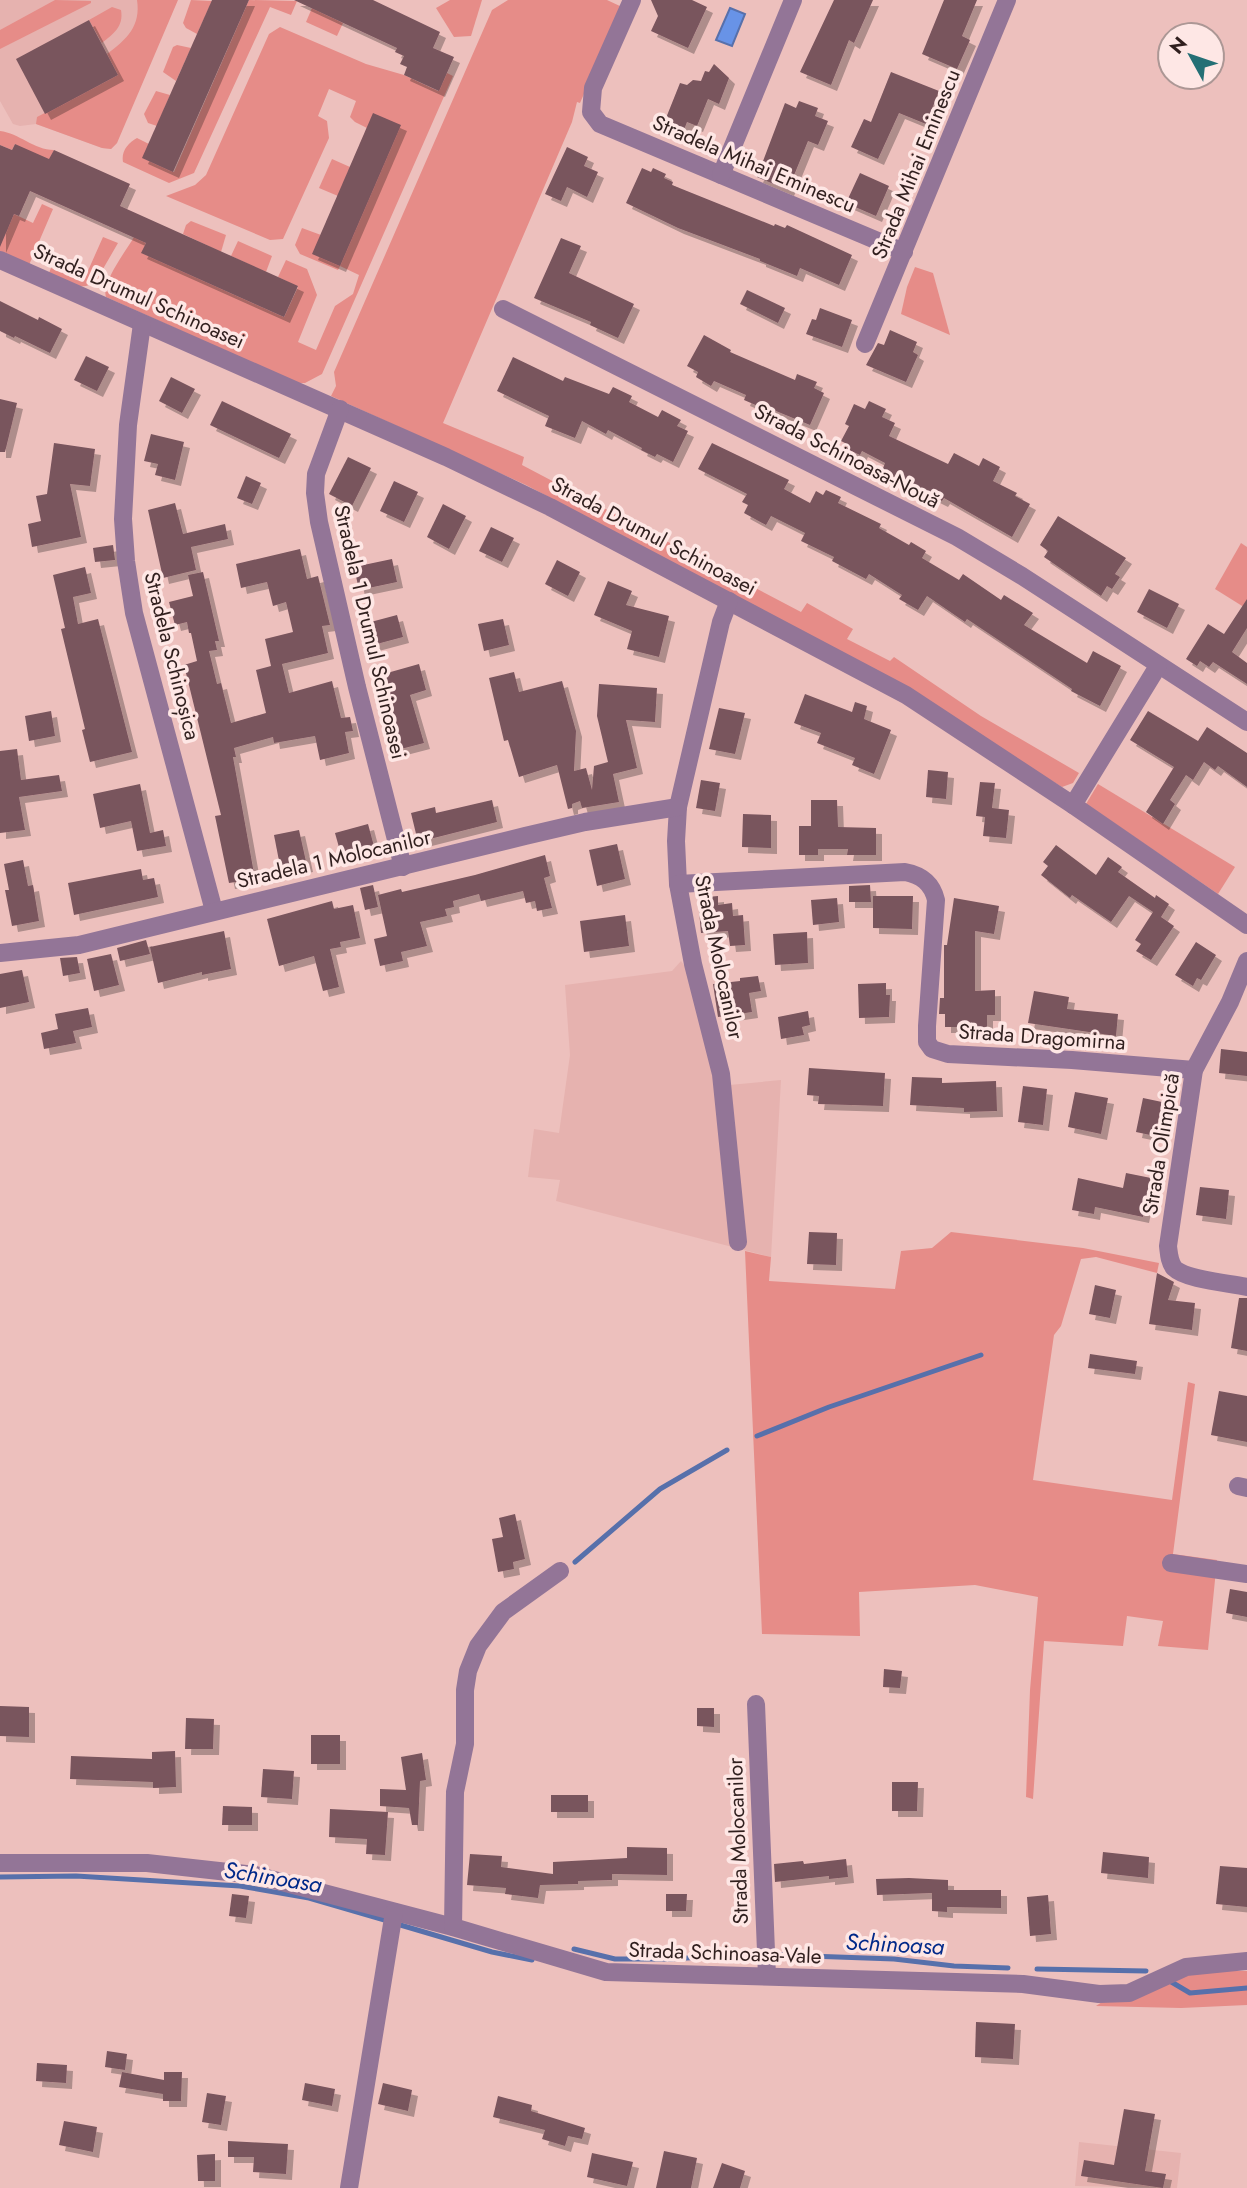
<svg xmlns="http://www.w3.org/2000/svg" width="1247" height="2188" viewBox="0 0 1247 2188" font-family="Jost,sans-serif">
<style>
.built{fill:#e6b2af}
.green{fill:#e68c88}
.water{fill:#6893e7;stroke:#5770ab;stroke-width:2}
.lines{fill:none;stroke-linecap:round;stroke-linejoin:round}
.stream{stroke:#5770ab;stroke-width:5}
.building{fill:#79545d;filter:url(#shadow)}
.minor{stroke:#937597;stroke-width:18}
.labels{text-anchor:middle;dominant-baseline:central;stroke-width:7;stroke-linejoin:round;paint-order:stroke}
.street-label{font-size:21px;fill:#301f1e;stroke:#fee7e5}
.water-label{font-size:23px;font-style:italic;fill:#012989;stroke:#fee7e5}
</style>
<defs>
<filter id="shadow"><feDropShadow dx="6" dy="6" stdDeviation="0" flood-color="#0004"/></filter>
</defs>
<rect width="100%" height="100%" fill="#edc0bd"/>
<!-- built -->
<g class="built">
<polygon points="0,0 153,0 117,143 111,149 102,148 36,124 20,126 13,124 0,101"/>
<polygon points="681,961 692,976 719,1086 781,1080 771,1257 556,1201 560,1180 528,1177 534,1129 559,1133 570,1055 565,985 672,971"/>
<polygon points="1079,2142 1181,2153 1177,2188 1075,2186"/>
</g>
<!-- green -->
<g class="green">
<polygon points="55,0 91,1 91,3 0,49 0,30"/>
<path d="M137,0h41l-61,143 -6,6 -9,-1 -66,-24 1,-7 81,-42 -11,-21c20,-15 34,-28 30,-54z"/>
<polygon points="191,0 212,1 197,34 186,28 183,23"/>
<path d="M249,0l48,1 -6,14 -21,-8 -76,166 -25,10 -46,-21c-2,-11 5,-19 14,-24l12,6 -6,14 31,14z"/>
<polygon points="450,0 482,0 471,36 454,37 436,8"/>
<polygon points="508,0 607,0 622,7 580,103 577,102 572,122 443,423 524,457 522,465 801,612 807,603 853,629 847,639 890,661 894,657 981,716 1079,773 1073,783 1062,787 806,633 526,485 331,396 336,386 334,372 492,10"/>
<path d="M112,7l9,3c3,17 -8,24 -19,33l-13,-23z"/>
<polygon points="312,8 343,23 337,36 306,22"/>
<path d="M280,27l86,37 38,11 34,16 9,-18 6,3 -131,298 -17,9h-8l-191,-86c-5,-14 20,-46 28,-60l12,6 -4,10 142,64 14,-30 -20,-10 8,-17 21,9 10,26 -19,47 18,8 19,-44 18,-12 6,-19 -19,-9 -2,4 -38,-16 -5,-9 7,-17 19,7 46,-107 -12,-6 -5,-5 6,-16 -27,-12 -11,27 9,5 2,17 -46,101 -13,1 -104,-44 29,-11 11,-10 63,-141z"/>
<polygon points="177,45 191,48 176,81 163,72 173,47"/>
<polygon points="156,91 170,95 157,126 148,123 144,114"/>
<path d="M0,131c19,2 34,19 54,19l-11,24 -28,-30 -3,6 -12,-5z"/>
<polygon points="332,159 350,167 338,196 319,188"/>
<polygon points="42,204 53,209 29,265 0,252 0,224 8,227 14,214 33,223"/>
<polygon points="191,221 226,235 221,252 183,234 186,225"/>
<path d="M103,237l15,6 -22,38c-15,13 -31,-1 -47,-8l2,-5 32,14z"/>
<polygon points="238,241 272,256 266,272 231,256"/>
<polygon points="915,267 933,273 950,335 901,314 907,287"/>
<polygon points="1241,543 1247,547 1247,609 1215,589"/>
<polygon points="1098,784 1235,867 1218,894 1086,804"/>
<polygon points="951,1232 1083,1248 1159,1263 1157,1273 1096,1257 1081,1259 1061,1326 1054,1335 1033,1480 1172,1500 1188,1382 1195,1384 1173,1554 1217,1560 1208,1650 1158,1646 1163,1621 1127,1616 1123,1646 1044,1641 1033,1799 1026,1797 1030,1690 1038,1597 975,1585 859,1592 860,1636 762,1634 745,1251 771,1257 769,1281 895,1289 901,1251 932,1248"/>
<polygon points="1191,1971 1247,1971 1247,2005 1181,2008 1096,2006 1108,1998"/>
</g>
<!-- water -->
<polygon class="water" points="730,8 745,14 732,46 716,40"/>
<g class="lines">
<!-- stream -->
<g class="stream">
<polyline points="757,1436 829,1407 981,1355"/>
<polyline points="575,1562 660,1489 727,1450"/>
<polyline points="0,1877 76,1876 240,1886 309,1898 388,1921"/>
<polyline points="397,1924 492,1952 532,1960"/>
<polyline points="574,1949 615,1959 670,1959 753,1954"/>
<polyline points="781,1955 894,1959 954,1966 1008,1968"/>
<polyline points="1037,1969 1146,1971"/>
<polyline points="1168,1980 1190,1993 1247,1988"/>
</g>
</g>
<!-- building -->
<g class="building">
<polygon points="212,0 249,0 173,172 142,158"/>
<polygon points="294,0 373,0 440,32 433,48 454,57 439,91 404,75 407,67 400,64 404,56 395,52 397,48"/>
<polygon points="651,0 692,0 707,7 688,48 651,31 658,16"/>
<polygon points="834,0 873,0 854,43 849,40 831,85 800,72"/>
<polygon points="944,0 977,0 962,36 970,40 957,69 922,54"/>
<polygon points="89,20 118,75 45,114 16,59"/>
<polygon points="714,64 729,78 719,104 708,99 697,126 687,122 682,135 662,128 680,83 687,85 693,80 701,81 705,71 709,72"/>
<polygon points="891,72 939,91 926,124 899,113 878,159 851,147 864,119 871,122"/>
<polygon points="799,101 818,108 815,116 828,121 818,145 808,141 788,190 757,177 785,103 796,108"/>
<polygon points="373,113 401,125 340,266 312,254"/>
<polygon points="15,144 49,159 54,150 130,184 120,206 298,286 284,317 141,253 146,243 30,191 19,216 14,214 0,247 0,145 12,150"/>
<polygon points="567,147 588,157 584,166 598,172 587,197 567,187 561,201 545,194"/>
<polygon points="642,168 651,172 653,168 666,174 664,178 673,182 672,185 774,226 775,224 785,228 787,225 852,255 839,285 800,268 797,276 760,261 760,259 678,228 626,203"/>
<polygon points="860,173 889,186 876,216 846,203"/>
<polygon points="561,238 581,246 569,273 634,304 618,338 590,325 591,322 534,298"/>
<polygon points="747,290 785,308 778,323 740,304"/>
<polygon points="0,301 38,320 39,317 62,329 50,353 15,336 14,338 0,331"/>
<polygon points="820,308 852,320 842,347 806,334 812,319 816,320"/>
<polygon points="890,330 917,342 913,352 918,355 906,382 866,365 878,343 884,345"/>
<polygon points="704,335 731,350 730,352 795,380 797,374 817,382 814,388 824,393 810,425 759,404 758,406 744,400 746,395 714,381 711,386 696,377 698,372 687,366"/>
<polygon points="86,356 109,367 97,391 74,380"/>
<polygon points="513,357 563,381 565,377 609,394 613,387 632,396 629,402 658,417 662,410 681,420 677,426 688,431 673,462 657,454 655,457 641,450 642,448 608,430 606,434 582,421 575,438 545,426 549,416 497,391"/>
<polygon points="171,377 195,389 182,413 159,401"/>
<polygon points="0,399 17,403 5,452 0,452"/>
<polygon points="222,401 291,434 279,458 210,425"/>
<polygon points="869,401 886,409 882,417 895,423 889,436 948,464 954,453 979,466 983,458 1000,467 993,481 1017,493 1015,496 1030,504 1012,537 944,498 942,501 882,471 885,463 862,451 860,455 847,449 849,445 841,441 849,426 845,424 854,404 865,409"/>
<polygon points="151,434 184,442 175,480 155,475 158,464 144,461"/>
<polygon points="54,443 95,449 90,486 70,484 81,537 32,547 28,524 41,521 36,496 47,494"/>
<polygon points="712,443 789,480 784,489 810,503 816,491 823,495 826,490 841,497 838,503 881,524 879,528 909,545 911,542 926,551 922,558 959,580 963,574 1001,600 1004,595 1033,613 1024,625 1087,663 1093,651 1121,666 1100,706 1071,691 1072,689 967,619 965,622 927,596 918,610 899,599 902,595 869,574 866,579 832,561 834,557 801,541 805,533 771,516 766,525 744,513 748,505 742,502 747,494 698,469"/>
<polygon points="348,457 371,468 352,506 329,494"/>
<polygon points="246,476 261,483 252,504 237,498"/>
<polygon points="394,481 418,492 404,522 380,511"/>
<polygon points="175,503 183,534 225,524 228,539 191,547 196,570 163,578 148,510"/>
<polygon points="443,504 466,516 449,549 427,537"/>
<polygon points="1058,516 1126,558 1115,574 1120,577 1112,589 1107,586 1101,596 1044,557 1048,551 1040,545"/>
<polygon points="491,527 514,538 502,562 479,551"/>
<polygon points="113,545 115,560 95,562 93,548"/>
<polygon points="300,549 307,579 318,576 330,625 322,626 328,653 282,664 289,693 332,681 341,718 350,717 353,731 345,732 349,753 320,760 315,736 274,743 273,737 234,748 236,757 233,757 255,879 229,883 215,816 221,815 184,665 197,661 191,633 189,633 187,622 175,625 169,602 193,596 188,575 203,572 219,641 215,641 217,650 209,651 217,684 221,683 231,723 266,713 256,670 271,666 265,639 293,632 286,602 273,606 267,582 241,588 236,564"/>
<polygon points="392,559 397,582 359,590 354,567"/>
<polygon points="557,560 580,572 568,596 545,584"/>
<polygon points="85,567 91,593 73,597 78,624 98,619 132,752 90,762 82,730 85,729 61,629 65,628 53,575"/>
<polygon points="608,581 632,591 626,605 669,616 659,657 627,649 632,631 594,615"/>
<polygon points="1149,589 1179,604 1167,628 1137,612"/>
<polygon points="1247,599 1247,628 1232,652 1247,663 1247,684 1213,662 1209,667 1200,661 1197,666 1186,659 1208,624 1224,634"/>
<polygon points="397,615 403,637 373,645 367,623"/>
<polygon points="503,619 509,645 484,651 478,624"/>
<polygon points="419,664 426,690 410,695 424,743 397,750 390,725 394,724 380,675"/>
<polygon points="514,672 519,692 562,681 576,731 574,771 586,768 592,790 594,766 608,762 597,716 599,684 657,688 655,722 626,720 637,768 613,774 619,802 582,808 580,801 572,804 572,808 568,809 557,765 519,777 508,740 504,741 489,678"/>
<polygon points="805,694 852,712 855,702 867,706 864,719 891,730 874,774 852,765 855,758 817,743 821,733 794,723"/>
<polygon points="719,708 745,713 735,754 709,749"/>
<polygon points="51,711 55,736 29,741 25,716"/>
<polygon points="1148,711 1198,741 1207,727 1247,753 1247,787 1218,766 1215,770 1204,762 1193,780 1186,775 1170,800 1175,804 1163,824 1146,812 1174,767 1130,740"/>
<polygon points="17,749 21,780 59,775 62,791 19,797 25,830 0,833 0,751"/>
<polygon points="928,770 948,772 946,799 926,797"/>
<polygon points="701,780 720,783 715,811 696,808"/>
<polygon points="980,782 995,783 992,808 1009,810 1006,838 983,836 985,817 976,816"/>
<polygon points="140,784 150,833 163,830 166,846 137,851 131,821 100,828 93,794"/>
<polygon points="492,800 497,822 418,842 411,813 435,807 436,813"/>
<polygon points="811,800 837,800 838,827 876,828 876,855 847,855 848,849 818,849 818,855 799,855 799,826 811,826"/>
<polygon points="743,814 771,815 771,848 742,847"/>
<polygon points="368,824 375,850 342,858 335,833"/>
<polygon points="299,830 307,866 281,871 274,835"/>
<polygon points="617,844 625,879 597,886 589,850"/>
<polygon points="1056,845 1096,875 1108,857 1122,867 1118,872 1155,898 1156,895 1169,904 1161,917 1174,926 1151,960 1136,951 1141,944 1135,940 1153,912 1129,896 1111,922 1072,895 1070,898 1041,875 1048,866 1043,862"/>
<polygon points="545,855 550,876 544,878 552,908 537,911 535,901 526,903 523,891 481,901 479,894 453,901 454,907 445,909 447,916 420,922 427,946 401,952 403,961 380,966 374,939 387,936 378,895 401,889 402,892 475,875"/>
<polygon points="23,860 28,886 33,885 39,921 12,926 5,890 9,890 4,864"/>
<polygon points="141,869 143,880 154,878 158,897 74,915 68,883"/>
<polygon points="373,885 378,907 365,910 360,888"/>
<polygon points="870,885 871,902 849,902 849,886"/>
<polygon points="718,896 718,905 732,903 733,916 743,915 745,945 730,946 728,931 701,933 698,898"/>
<polygon points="873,896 913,896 912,929 873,928"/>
<polygon points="837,898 839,922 813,925 811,900"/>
<polygon points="954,898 999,906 994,934 975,931 975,991 995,990 995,1015 987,1015 987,1035 966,1036 966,1027 945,1027 945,1014 939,1014 940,998 944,998 944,945 947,945"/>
<polygon points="332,901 334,909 353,905 360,938 340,942 341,947 330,949 339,987 323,991 314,956 279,966 267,919"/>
<polygon points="625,915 629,946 584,952 580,921"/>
<polygon points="224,931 231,969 202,975 202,972 158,983 150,947"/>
<polygon points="807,932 808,963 775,965 773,934"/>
<polygon points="146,940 150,954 120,961 117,948"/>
<polygon points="1196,942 1216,955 1201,980 1197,978 1193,986 1175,975"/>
<polygon points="111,954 119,985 94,991 87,959"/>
<polygon points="77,957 80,973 63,976 60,958"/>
<polygon points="22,970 29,1002 0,1008 0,974"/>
<polygon points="758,976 761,991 749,993 752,1012 718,1017 713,984 740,981 740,978"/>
<polygon points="886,983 886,995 890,995 889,1017 859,1018 858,984"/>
<polygon points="1034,991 1069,997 1067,1009 1118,1014 1116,1036 1028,1023"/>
<polygon points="88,1008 92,1027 73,1031 76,1043 44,1049 41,1033 58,1029 55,1014"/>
<polygon points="808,1011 810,1025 802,1027 804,1035 781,1039 778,1017"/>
<polygon points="1221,1049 1247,1052 1247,1076 1219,1073"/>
<polygon points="809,1068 885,1073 883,1106 818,1104 819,1096 807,1095"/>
<polygon points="912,1077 942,1078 942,1083 996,1081 997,1111 964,1112 964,1108 910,1105"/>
<polygon points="1023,1086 1047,1089 1043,1125 1018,1122"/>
<polygon points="1075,1092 1108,1098 1101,1134 1068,1127"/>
<polygon points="1143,1098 1162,1102 1155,1136 1136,1132"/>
<polygon points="1126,1173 1151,1178 1143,1217 1095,1207 1094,1214 1072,1210 1078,1178 1123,1188"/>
<polygon points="1200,1187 1229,1190 1226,1219 1196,1215"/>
<polygon points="809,1232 837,1233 836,1265 807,1264"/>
<polygon points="1157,1273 1174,1282 1168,1300 1195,1303 1192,1330 1149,1324"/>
<polygon points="1095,1285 1116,1290 1110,1318 1089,1314"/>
<polygon points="1239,1298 1247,1298 1247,1351 1231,1348"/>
<polygon points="1090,1354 1137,1361 1135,1374 1088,1368"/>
<polygon points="1219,1391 1247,1396 1247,1442 1211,1435"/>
<polygon points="515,1514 525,1559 513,1562 514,1569 498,1572 492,1539 503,1537 499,1518"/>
<polygon points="1230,1589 1247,1592 1247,1617 1226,1613"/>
<polygon points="884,1669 902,1671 900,1688 883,1687"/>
<polygon points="0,1706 29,1707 29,1737 0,1736"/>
<polygon points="697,1708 714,1708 714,1727 697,1726"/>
<polygon points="186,1718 214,1719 213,1749 185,1749"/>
<rect x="311" y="1735" width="29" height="29"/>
<polygon points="175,1751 176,1787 153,1788 153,1782 70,1779 71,1756 152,1759 152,1752"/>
<polygon points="422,1753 426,1780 420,1781 418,1825 412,1825 409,1808 380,1806 380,1789 406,1790 401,1757"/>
<polygon points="263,1769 294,1771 292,1799 261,1797"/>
<polygon points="892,1782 918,1782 917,1811 892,1811"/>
<rect x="551" y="1795" width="37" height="17"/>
<polygon points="223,1806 252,1807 252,1825 222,1825"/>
<polygon points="330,1809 388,1812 385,1855 366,1854 367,1839 329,1837"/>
<polygon points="627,1847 667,1848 667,1875 612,1874 612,1880 578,1881 578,1884 540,1885 538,1898 505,1894 506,1888 467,1885 470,1854 502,1856 501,1867 553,1874 553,1862 627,1858"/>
<polygon points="1103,1852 1149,1857 1148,1878 1101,1873"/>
<polygon points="846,1859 848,1877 829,1879 829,1876 775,1882 774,1864 803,1861 804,1864"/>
<polygon points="1220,1866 1247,1868 1247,1907 1216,1904"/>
<polygon points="909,1878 948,1880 948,1890 1001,1890 1001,1908 947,1907 947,1912 932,1911 932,1893 877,1895 876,1879"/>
<polygon points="232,1894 249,1896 246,1918 229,1916"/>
<polygon points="666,1894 687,1894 686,1911 666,1911"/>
<polygon points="1048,1895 1051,1934 1030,1936 1027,1897"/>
<polygon points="976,2022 1015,2024 1013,2059 975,2057"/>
<polygon points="107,2051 127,2054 125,2070 105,2067"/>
<polygon points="37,2063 67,2065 66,2083 36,2081"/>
<polygon points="122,2072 164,2080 164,2072 182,2072 181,2101 163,2101 163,2094 119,2087"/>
<polygon points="305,2083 335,2089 332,2106 302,2100"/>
<polygon points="383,2083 412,2090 408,2111 378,2104"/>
<polygon points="207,2093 226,2096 221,2125 202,2122"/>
<polygon points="498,2096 532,2105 531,2111 585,2128 582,2139 568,2136 565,2146 542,2139 545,2130 493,2117"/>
<polygon points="1124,2109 1155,2114 1145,2171 1166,2174 1163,2188 1081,2176 1084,2160 1114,2165"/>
<polygon points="64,2121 97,2127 93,2152 59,2145"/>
<polygon points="228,2141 288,2144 286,2174 253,2172 254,2157 228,2157"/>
<polygon points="664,2151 697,2158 691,2188 656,2188"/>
<polygon points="592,2153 633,2162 627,2186 587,2177"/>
<polygon points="215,2154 215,2181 198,2181 197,2155"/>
<polygon points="722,2163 745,2171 740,2188 713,2188"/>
</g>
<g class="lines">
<!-- minor -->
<g class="minor">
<polyline points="632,0 593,88 591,112 600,124 904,252"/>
<polyline points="721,175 793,0"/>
<polyline points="0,260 446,457 550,507 906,695 1073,805 1247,925"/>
<polyline points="503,309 957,537 1022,576 1247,722"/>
<polyline points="142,324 128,425 123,519 126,561 134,613 214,911"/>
<polyline points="865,344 1007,0"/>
<polyline points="340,409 316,474 315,493 319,522 357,687 403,867"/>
<polyline points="729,601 721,622 678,807 676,841 678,884 693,964 721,1074 738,1242"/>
<polyline points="1073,805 1158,666"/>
<path d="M678,884l227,-12c16,3 27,11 31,28l-9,126v16l5,7 16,5 124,6 122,10"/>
<polyline points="0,953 79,945 525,836 585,822 678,807"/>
<path d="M1247,961l-17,41 -36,68 -26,176c1,8 1,15 6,22 12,12 55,15 73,19"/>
<polyline points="1238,1486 1247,1488"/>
<polyline points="1171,1563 1247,1574"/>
<polyline points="756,1704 767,1976"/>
<polyline points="0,1863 147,1863 255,1875 453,1927 606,1972 1023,1984 1099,1994 1129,1993 1186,1967 1247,1961"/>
<polyline points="453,1927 455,1792 465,1744 465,1690 468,1671 478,1646 503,1612 560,1571"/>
<polyline points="349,2188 394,1912"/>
</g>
</g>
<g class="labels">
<!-- street labels -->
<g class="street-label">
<text transform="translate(754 164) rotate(23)">Stradela Mihai Eminescu</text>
<text transform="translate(916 164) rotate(-68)">Strada Mihai Eminescu</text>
<text transform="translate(139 296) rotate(24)">Strada Drumul Schinoasei</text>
<text transform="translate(847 456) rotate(27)">Strada Schinoasa-Nouă</text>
<text transform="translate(654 536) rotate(28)">Strada Drumul Schinoasei</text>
<text transform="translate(370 632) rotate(77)">Stradela 1 Drumul Schinoasei</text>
<text transform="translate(172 656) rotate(76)">Stradela Schinoșica</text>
<text transform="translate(334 859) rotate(-13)">Stradela 1 Molocanilor</text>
<text transform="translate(719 957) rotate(78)">Strada Molocanilor</text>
<text transform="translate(1042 1037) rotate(4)">Strada Dragomirna</text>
<text transform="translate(1161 1144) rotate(-81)">Strada Olimpică</text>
<text transform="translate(738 1841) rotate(-92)">Strada Molocanilor</text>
<text transform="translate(725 1953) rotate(2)">Strada Schinoasa-Vale</text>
</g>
<!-- water labels -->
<g class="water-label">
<text transform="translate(273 1877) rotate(9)">Schinoasa</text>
<text transform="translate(895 1944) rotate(3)">Schinoasa</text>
</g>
</g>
<!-- north arrow -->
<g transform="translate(1191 56) rotate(310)"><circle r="33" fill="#fee7e5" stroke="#ac9795" stroke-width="2"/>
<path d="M0-5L12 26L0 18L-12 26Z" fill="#246f75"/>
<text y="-10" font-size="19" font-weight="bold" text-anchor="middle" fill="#301f1e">N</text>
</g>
</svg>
